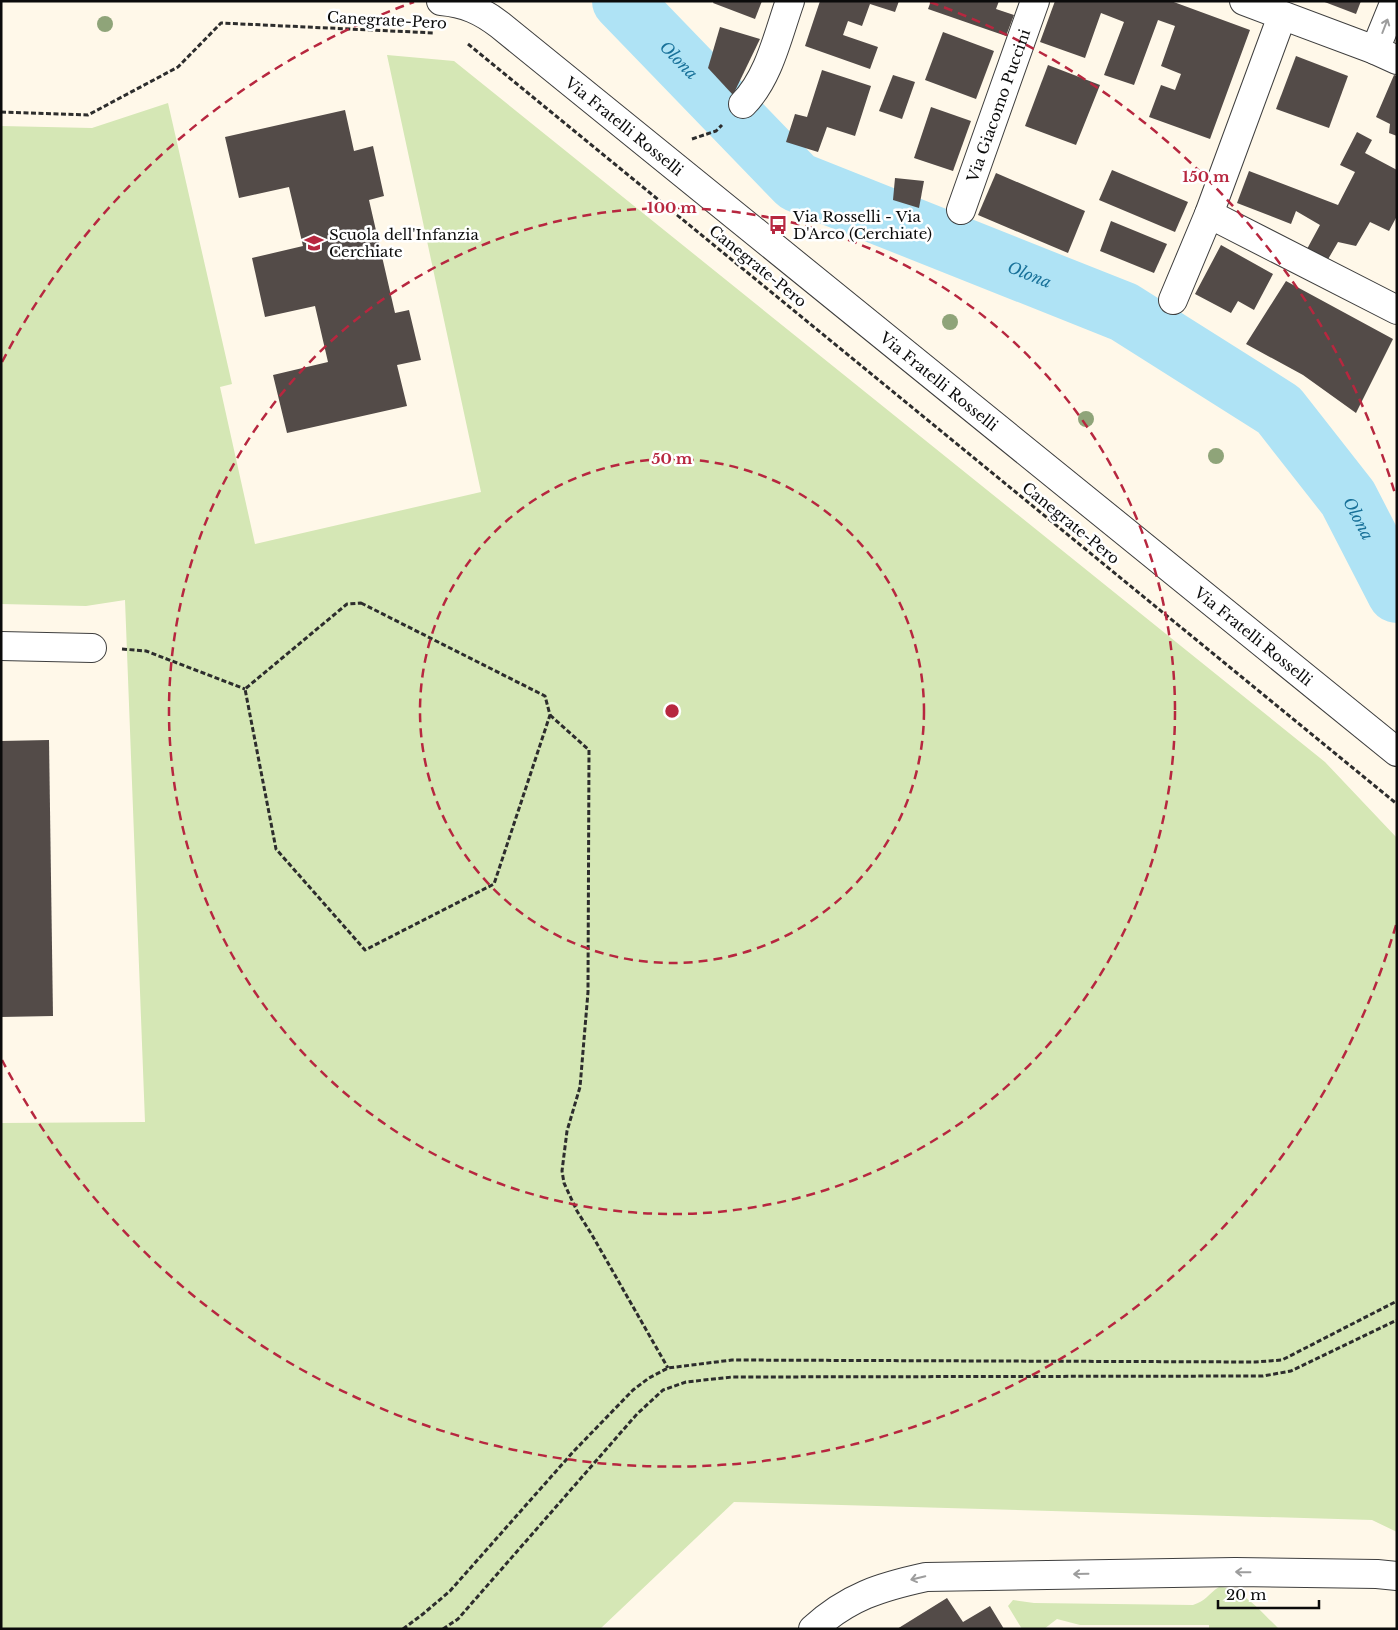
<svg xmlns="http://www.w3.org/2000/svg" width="1398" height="1630" viewBox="0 0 1398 1630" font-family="'Libre Baskerville',serif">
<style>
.green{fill:#d5e7b5}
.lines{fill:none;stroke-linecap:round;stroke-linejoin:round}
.river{stroke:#afe3f5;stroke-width:60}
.building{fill:#534b48}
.minor-casing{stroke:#3e3e3e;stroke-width:30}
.path{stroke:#2d2d2d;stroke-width:3;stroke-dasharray:5 2.5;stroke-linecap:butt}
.minor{stroke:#fff;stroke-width:28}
.tree{fill:#8fa479}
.oneway{stroke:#9d9d9d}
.ring{fill:none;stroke:#b7273f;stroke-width:2.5;stroke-dasharray:9 6}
.labels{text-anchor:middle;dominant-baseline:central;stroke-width:5;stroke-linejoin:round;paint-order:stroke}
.street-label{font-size:15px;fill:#0b0b0b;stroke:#fff}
.poi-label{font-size:15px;fill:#0b0b0b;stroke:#fff;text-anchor:start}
.water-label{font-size:16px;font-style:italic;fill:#187199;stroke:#fff}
.centre{fill:#b7273f;stroke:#fff;stroke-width:2.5}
.ring-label{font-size:15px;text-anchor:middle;font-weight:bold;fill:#b7273f;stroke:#fff;stroke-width:5;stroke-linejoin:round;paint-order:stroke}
</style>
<rect width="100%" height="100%" fill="#fff8e9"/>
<!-- green -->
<g class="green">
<polygon points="387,55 454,61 1325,762 1397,838 1397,1532 1372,1520 734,1502 600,1629 1,1629 1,1123 145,1122 125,600 86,606 1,604 1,126 92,128 168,103 232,384 220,387 255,544 481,492"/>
<path d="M1219,1587c24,1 43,26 60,42h-70v-4h-129l-23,-6 -13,10h-22l-14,-23 5,-6 21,3 159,2c13,-4 15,-11 26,-18z"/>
</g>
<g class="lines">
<!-- river -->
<path class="river" id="s1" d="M622,1l175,181 327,130 155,98 69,88 49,95"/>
</g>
<!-- building -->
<g class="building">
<polygon points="714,1 762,1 755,19 713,3"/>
<polygon points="820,1 899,1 895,12 870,4 862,26 848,21 843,35 878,47 870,69 805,46"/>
<polygon points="931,1 999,1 996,9 1014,15 1006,36 928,9"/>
<polygon points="1055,1 1171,1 1250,30 1210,139 1149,117 1161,85 1175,90 1181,74 1161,66 1175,26 1158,20 1134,85 1104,75 1124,22 1101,13 1085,58 1040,42"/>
<polygon points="1322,1 1361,1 1356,14"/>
<polygon points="720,27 760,39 733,95 708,68"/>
<polygon points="943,32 994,51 976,99 925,80"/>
<polygon points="1296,56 1348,76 1329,128 1276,109"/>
<polygon points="1048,65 1100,85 1076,145 1025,126"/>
<polygon points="822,70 871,86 855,136 827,127 818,152 786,142 795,114 807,117"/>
<polygon points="893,75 915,82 902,119 879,111"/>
<polygon points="1394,75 1397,76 1397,136 1389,133 1390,124 1376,117"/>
<polygon points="931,107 971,121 953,171 914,158"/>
<polygon points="345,110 354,151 373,146 384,196 369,200 395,313 409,310 421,360 397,365 407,406 287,433 273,375 328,362 315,306 265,317 252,258 303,246 289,187 239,198 225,137"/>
<polygon points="1357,132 1372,140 1365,153 1397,170 1397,216 1389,231 1370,222 1356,246 1338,242 1327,261 1307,249 1320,225 1296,211 1291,224 1237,203 1249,171 1338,205 1355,172 1340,165"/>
<polygon points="1112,170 1188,202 1175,232 1099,200"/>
<polygon points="996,173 1085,211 1068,253 978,215"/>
<polygon points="895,178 924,181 919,208 893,200"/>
<polygon points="1111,221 1167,244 1154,273 1100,251"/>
<polygon points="1221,245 1273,274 1254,310 1238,301 1231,313 1195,294"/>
<polygon points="1286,281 1393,339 1356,413 1303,375 1246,344"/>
<polygon points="49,740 53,1016 1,1017 1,741"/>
<polygon points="947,1598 963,1622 990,1606 1004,1629 897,1629"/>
</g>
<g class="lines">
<!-- minor casing -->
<g class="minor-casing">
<g id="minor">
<path id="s2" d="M441,1c24,2 41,10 59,24l897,727"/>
<polyline points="1244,1 1375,50 1397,60"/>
<polyline points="1375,50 1395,1"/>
<path d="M743,104c26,-26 35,-69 47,-103"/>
<path id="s3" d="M961,210l74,-209"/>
<polyline points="1209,214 1397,310"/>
<polyline points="1173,300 1209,214 1282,16"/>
<polyline points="1,646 92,648"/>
<path d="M813,1629c35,-32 67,-42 113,-52l309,-5 142,2 20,2"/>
</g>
</g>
<!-- path -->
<g class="path">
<polyline points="468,44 1397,804"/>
<polyline points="1,112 88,115 178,67 221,23 435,33"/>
<polyline points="692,139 716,131 722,125"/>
<polygon points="361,603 545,696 550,715 494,884 365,950 276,849 245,689 347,604"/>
<polyline points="122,649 146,651 245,689"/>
<polyline points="550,715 589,750 588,992 580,1087 567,1131 562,1171 564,1183 577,1211 592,1235 668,1368"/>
<polyline points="403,1629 423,1614 450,1591 573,1452 633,1390 649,1378 668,1368 732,1360 1255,1362 1282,1360 1397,1301"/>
<polyline points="443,1629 458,1619 637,1414 663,1390 686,1382 732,1377 1263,1376 1291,1371 1397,1320"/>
</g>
<!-- minor -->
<use href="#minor" class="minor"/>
</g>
<!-- trees -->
<g class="tree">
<circle cx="105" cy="24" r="8"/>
<circle cx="950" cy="322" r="8"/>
<circle cx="1086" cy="419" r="8"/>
<circle cx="1216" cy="456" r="8"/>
</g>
<!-- one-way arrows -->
<defs><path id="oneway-shaft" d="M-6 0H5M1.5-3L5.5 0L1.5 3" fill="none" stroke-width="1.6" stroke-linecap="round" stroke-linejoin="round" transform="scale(1.25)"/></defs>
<g class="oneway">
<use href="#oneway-shaft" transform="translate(1385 26) rotate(-69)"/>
<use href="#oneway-shaft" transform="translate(1243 1572) rotate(-179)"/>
<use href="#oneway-shaft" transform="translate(1081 1574) rotate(179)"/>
<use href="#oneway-shaft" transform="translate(918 1578) rotate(167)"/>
</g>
<!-- distance rings -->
<g class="ring">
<circle cx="672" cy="711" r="252"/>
<circle cx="672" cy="711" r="503"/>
<path d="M1396 925A755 755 0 0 1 2 1060M2 362A755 755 0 0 1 414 2M930 2A755 755 0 0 1 1396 497"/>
</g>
<!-- icons -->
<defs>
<g id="bus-bare" transform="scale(1.5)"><path d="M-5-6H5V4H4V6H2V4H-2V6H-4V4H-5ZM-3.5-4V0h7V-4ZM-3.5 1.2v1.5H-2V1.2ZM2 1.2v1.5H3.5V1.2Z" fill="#b7273f" stroke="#fff" stroke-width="2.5" paint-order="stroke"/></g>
<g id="school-bare" transform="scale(1.5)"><path d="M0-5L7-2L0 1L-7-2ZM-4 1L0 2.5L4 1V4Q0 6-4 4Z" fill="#b7273f" stroke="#fff" stroke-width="2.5" paint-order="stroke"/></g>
</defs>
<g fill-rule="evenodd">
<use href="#bus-bare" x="778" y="225"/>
<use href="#school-bare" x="314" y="243"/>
</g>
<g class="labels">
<!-- street labels -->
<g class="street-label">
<text transform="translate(387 20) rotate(3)">Canegrate-Pero</text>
<text stroke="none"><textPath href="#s3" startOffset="111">Via Giacomo Puccini</textPath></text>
<text stroke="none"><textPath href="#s2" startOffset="225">Via Fratelli Rosselli</textPath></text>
<text transform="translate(758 266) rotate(39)">Canegrate-Pero</text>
<text stroke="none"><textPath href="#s2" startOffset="630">Via Fratelli Rosselli</textPath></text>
<text transform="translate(1071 523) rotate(39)">Canegrate-Pero</text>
<text stroke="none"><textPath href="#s2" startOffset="1035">Via Fratelli Rosselli</textPath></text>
</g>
<!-- poi labels -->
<g class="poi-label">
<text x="793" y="216">Via Rosselli - Via<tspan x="793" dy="17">D'Arco (Cerchiate)</tspan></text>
<text x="329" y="234">Scuola dell'Infanzia<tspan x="329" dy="17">Cerchiate</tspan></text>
</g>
<!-- water labels -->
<g class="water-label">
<text stroke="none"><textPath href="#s1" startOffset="82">Olona</textPath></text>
<text stroke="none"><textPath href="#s1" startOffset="502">Olona</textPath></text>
<text stroke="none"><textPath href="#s1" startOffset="922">Olona</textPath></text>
</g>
</g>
<circle cx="672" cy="711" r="8" class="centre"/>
<g class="ring-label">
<text x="1206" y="182">150 m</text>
<text x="672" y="213">100 m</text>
<text x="672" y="464">50 m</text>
</g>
<!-- border -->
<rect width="1398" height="1630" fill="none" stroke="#0b0b0b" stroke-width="5"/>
<!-- scale -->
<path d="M1218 1600v8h101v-8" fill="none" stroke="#0b0b0b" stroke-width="2.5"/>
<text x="1226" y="1600" font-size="15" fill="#0b0b0b" stroke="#ffffff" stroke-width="4" paint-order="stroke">20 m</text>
</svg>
